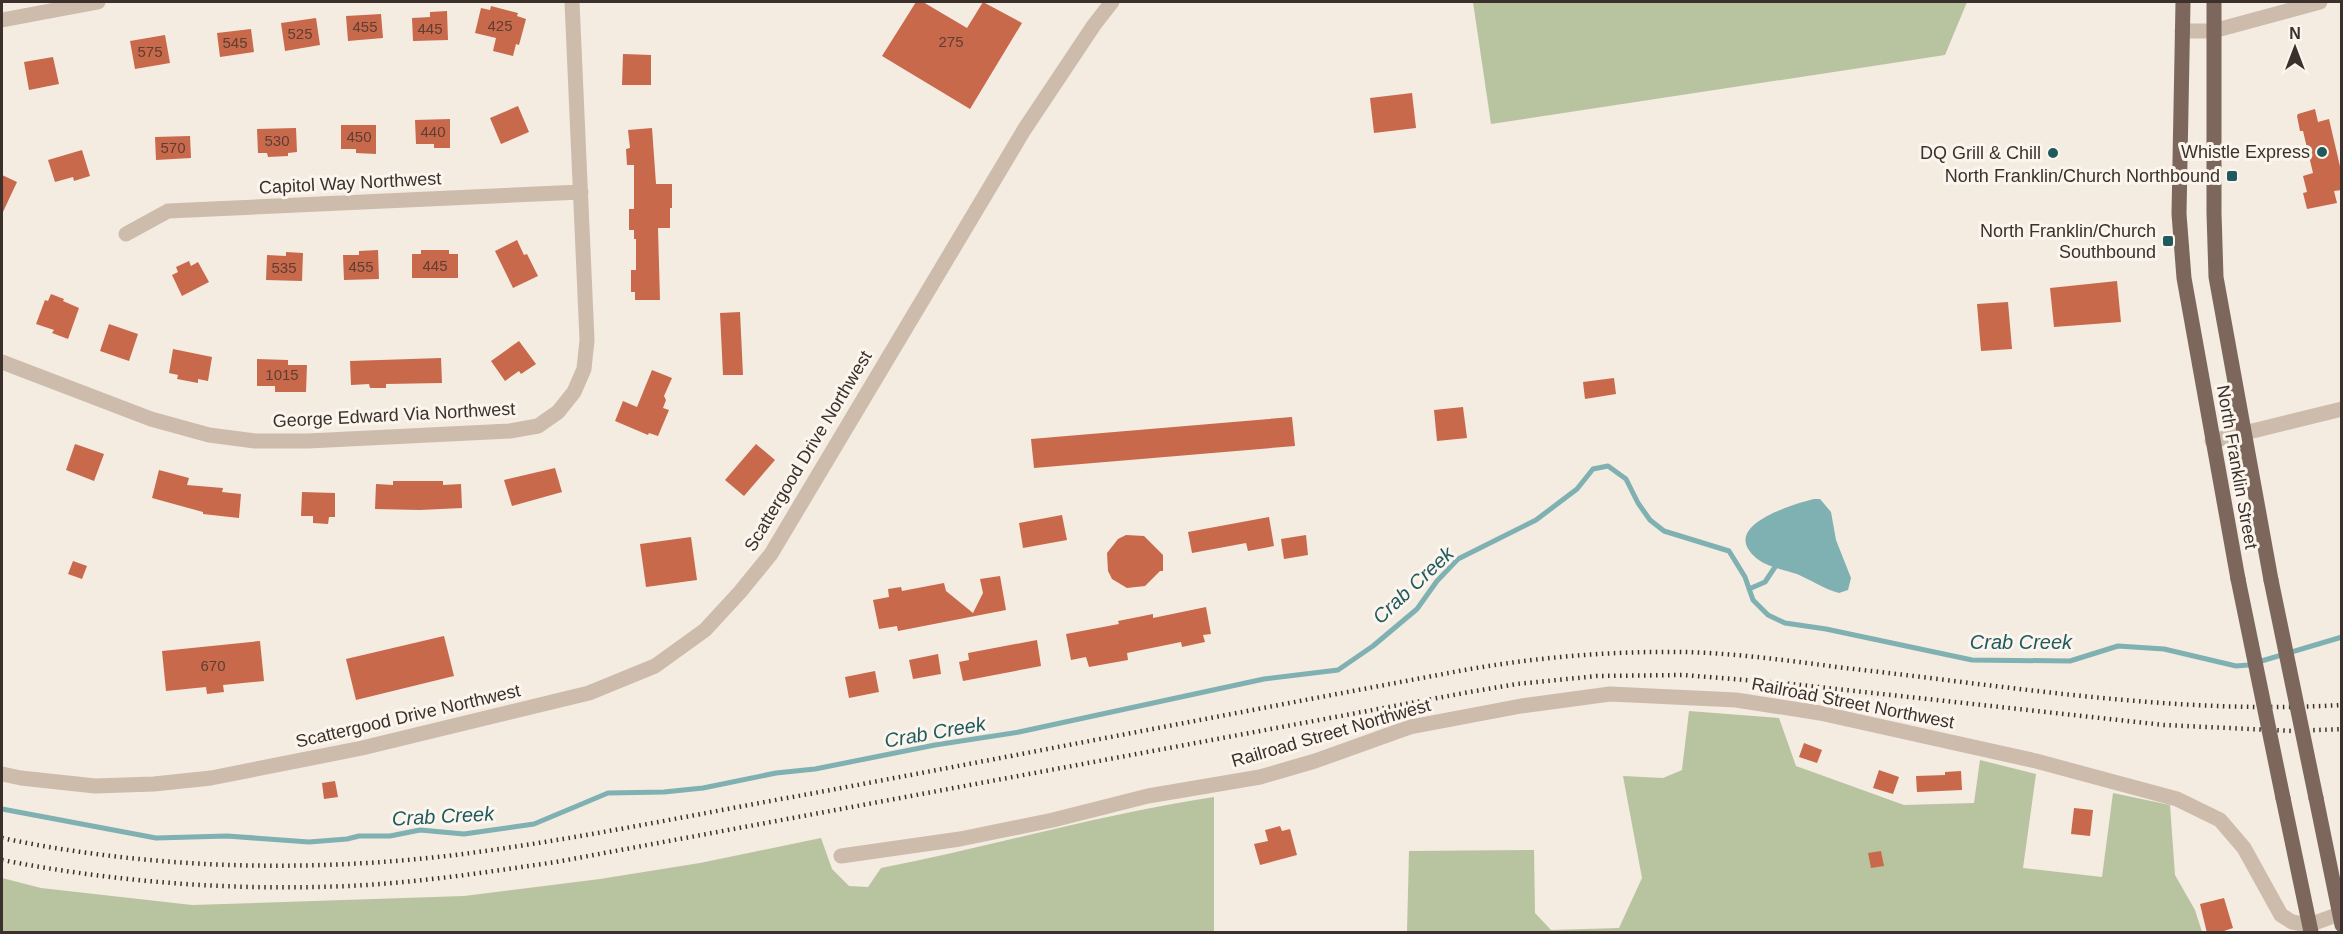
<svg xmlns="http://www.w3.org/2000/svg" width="2343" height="934" font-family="Helvetica,sans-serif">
  <rect width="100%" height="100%" fill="#f4ebe1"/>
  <path fill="#b8c4a0" d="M1473,2H1967L1945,55L1491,124Z
    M1689,711L1779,718L1796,766L1904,805L1974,803L1980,760L2036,774L2023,868L2102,877L2113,793L2170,805L2175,875L2195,910L2202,932H1407L1409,851L1534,850L1535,913L1551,930L1619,928L1642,878L1623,776L1663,778L1682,770Z
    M1214,797V932H2V878L41,888L192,905L464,896L600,879L700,863L821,838L832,869L849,886L868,887L881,868C992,846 1102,814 1214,797Z"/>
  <path fill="#7fb0b2" d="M1814,499H1820L1831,512L1836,540L1851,578L1848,590L1839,593C1824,589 1811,580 1797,574C1783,569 1765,567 1754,556C1721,525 1794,504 1814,499Z"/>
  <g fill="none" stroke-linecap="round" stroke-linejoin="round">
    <path stroke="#7fb0b2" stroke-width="5" d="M1749,589L1765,582L1775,567
      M2,809L156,838L227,836L309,842L347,839L359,836H390L420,830L464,834L534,824L608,793L664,792L703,788L776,773L815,769L935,745L1019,732L1264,679L1338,670L1373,646L1417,609L1437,581L1458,559L1536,520L1577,489L1593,469L1608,466L1626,479L1638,503L1650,520L1664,531L1729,551L1745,577L1753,600L1768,615L1785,623L1826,629L1972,660L2070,661L2118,646L2164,649L2236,666L2248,665L2342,637"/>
  </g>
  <path fill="#c8694b" d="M916,2H923L967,28L983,2L1022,23L970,109L882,56Z
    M491,6L518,13L517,16L526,19L519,45L516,44L513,56L493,51L496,38L475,33L481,8L490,10Z
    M447,11L448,40L413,41L412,18L430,17V12Z
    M381,14L383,38L348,41L346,16Z
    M316,18L320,45L285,51L281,23Z
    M251,29L254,52L220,57L217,33Z
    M165,35L170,63L135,69L130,41Z
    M623,54L651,55V85H622Z
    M53,57L59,84L29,90L24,62Z
    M1412,93L1416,128L1374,133L1370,98Z
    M518,106L529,132L501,144L490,118Z
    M2315,109L2318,122L2329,119L2342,175V190L2334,191L2337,203L2307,209L2303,193L2307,192L2303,176L2313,173L2303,131H2300L2297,116L2298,114Z
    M450,119V148H434V144H416L415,120Z
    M341,125H376V154L356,153V149H341Z
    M296,128L297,152L288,153V156L268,157L267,153H258L257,129Z
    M652,128L656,184H672V208H670V228H658L660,300H635V292H631V270H636V239H634V230H629V209H634V165H627L626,149L630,148L628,130Z
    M190,136L191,158L156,160L155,137Z
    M82,150L90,176L74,181L73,177L55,182L48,160Z
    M2,175L17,182L2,214Z
    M517,240L524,255L527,254L538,276L513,288L495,251Z
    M378,250L379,279L344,280L343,255H359V251Z
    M421,250H449V254H458V278H412V254H421Z
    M286,252L303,253L302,281L266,280L267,255L286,256Z
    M189,261L191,266L198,262L209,282L182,296L172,275L178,272L176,267Z
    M2117,281L2121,322L2054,327L2050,288Z
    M51,294L64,299L63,301L79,308L68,339L52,333L54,330L36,324L45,300L48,301Z
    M2008,302L2012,349L1981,351L1977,304Z
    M740,312L743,375H723L720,313Z
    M109,324L138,334L129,361L100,351Z
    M519,341L536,364L521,374L519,371L505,381L491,361Z
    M173,349L212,357L208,381L198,379V383L177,379L178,375L169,373Z
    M441,358L442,383L386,384V388H370L369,384L351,385L350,361Z
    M257,359L288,360V365H307L306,392H275V386H257Z
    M652,370L672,378L664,396L666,400L663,408L669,410L658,436L649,433L648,435L615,421L623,401L637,407Z
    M1614,378L1616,394L1585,399L1583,382Z
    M1463,407L1467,438L1437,441L1434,410Z
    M1292,417L1295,446L1034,468L1031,439Z
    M75,444L104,454L94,481L66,470Z
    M756,444L775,460L744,496L725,480Z
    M555,468L562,492L512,506L504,480Z
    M159,470L189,478L187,485L223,488L222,492L241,494L239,518L203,514V512L152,498Z
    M393,481H443V485L461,484L462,508L420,510L375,509L376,484L393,485Z
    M302,492L335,493V517H329L328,524L313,523V516H301Z
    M1062,515L1067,540L1023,548L1019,523Z
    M1269,517L1274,546L1248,551L1246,543L1192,553L1188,532Z
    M1126,535L1144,536L1163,555V571H1160L1145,586L1127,588L1112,579L1108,571L1107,553L1118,539Z
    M1306,535L1308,555L1284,559L1281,539Z
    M691,537L697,580L646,587L640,544Z
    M73,561L87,566L82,579L68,574Z
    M1000,576L1006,610L898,631L897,626L879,629L873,600L889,597L888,589L901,587L902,591L944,583L946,591L973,613L983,593L980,579Z
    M1206,607L1211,634L1203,635L1205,642L1182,647L1181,642L1127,653L1128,660L1089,667L1086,657L1071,660L1066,634L1119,624L1118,621L1153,614V618Z
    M444,636L454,676L356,700L346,659Z
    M1037,640L1041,666L963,681L959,662L969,660L968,653Z
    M260,641L264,681L223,685L224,692L207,694L206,687L166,691L162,651Z
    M938,654L941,674L913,679L909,660Z
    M875,671L879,692L849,698L845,677Z
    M1804,743L1822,750L1817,763L1799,757Z
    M1879,770L1899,777L1893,794L1873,788Z
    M1961,771L1962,790L1917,792L1916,776L1945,775V772Z
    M335,781L338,797L324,799L322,783Z
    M2074,808L2093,810L2090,836L2071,834Z
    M1280,826L1282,831L1290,829L1297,855L1260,865L1254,844L1268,841L1265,830Z
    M1881,851L1884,866L1871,868L1868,853Z
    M2224,898L2233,928L2218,933H2207L2200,904Z"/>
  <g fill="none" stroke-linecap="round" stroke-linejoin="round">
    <path stroke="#cdbbac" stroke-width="15" d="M2,20L98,2
      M2182,31H2213L2320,2
      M126,234L168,211L581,192
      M2,362L151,419L209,435L255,441H308L510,431L538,426L558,412L574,392L584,369L587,340L572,2
      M2212,441L2342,409
      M2,774L21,778L95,786L154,784L211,778L362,748L589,693L655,666L705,630L740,592L771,554L1024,130L1094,25L1112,2
      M841,856L960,839L1053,820L1148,796L1260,777L1315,761L1410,727L1521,706L1610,694L1736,700L1820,713L2036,761L2177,799L2220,820L2244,848L2281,915L2292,922L2309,925L2342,913"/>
    <path stroke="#7d675c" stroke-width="15" d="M2183,2L2179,214L2184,278L2238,579
      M2214,2V213L2216,277L2271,580
      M2283,798L2311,932
      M2316,798L2342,925"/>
    <path stroke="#3b302b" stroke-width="4.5" stroke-dasharray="1.5 4.5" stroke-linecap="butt" d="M2,838C149,869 305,873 455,855C574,840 691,815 809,794C1029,753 1250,710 1470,669C1541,657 1611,651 1682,652C1736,653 1791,661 1845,668C2009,686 2175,715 2342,705
      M2,860C115,882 231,891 347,886C417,883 487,872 556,862L1475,691L1517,684L1597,676L1684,675L1782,683L2164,725L2293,731L2342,729"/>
    <path stroke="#7d675c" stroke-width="15" d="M2238,579L2283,798
      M2271,580L2316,798"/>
  </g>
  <g fill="#1f5a5e" stroke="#fbf5ee" stroke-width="2">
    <circle cx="2322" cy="152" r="6"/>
    <circle cx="2053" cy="153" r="6"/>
    <rect x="2226" y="170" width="12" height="12" rx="3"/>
    <rect x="2162" y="235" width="12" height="12" rx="3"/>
  </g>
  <g text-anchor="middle" stroke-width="6" stroke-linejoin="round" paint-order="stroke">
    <g font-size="15" fill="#5e3e33">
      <text x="500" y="31">425</text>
      <text x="365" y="32">455</text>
      <text x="430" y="34">445</text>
      <text x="300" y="39">525</text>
      <text x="951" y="47">275</text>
      <text x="235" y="48">545</text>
      <text x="150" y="57">575</text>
      <text x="433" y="137">440</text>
      <text x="359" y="142">450</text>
      <text x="277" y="146">530</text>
      <text x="173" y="153">570</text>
      <text x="435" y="271">445</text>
      <text x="361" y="272">455</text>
      <text x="284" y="273">535</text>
      <text x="282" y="380">1015</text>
      <text x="213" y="671">670</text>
    </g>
    <g font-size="18" fill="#3b302b" stroke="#fbf5ee" text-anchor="end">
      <text x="2310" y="158">Whistle Express</text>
      <text x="2041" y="159">DQ Grill &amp; Chill</text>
      <text x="2220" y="182">North Franklin/Church Northbound</text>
      <text x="2156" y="237">North Franklin/Church<tspan x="2156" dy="21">Southbound</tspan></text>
    </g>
    <g font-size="18" fill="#3b302b" stroke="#fbf5ee">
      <text transform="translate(350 183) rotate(-3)" y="6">Capitol Way Northwest</text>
      <text transform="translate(394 415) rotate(-3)" y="6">George Edward Via Northwest</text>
      <text transform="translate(808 451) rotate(-59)" y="6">Scattergood Drive Northwest</text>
      <text transform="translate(2237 467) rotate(80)" y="6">North Franklin Street</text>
      <text transform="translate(1853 703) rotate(11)" y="6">Railroad Street Northwest</text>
      <text transform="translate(408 716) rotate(-13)" y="6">Scattergood Drive Northwest</text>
      <text transform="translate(1331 733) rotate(-16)" y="6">Railroad Street Northwest</text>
    </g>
    <g font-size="20" font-style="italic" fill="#1f5a5e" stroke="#fbf5ee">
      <text transform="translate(1413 585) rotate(-43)" y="7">Crab Creek</text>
      <text x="2021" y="649">Crab Creek</text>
      <text transform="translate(935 732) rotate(-10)" y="7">Crab Creek</text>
      <text transform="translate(443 816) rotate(-3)" y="7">Crab Creek</text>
    </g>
  </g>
  <rect width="2343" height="934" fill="none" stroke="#3b302b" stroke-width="6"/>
  <g transform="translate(2295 48)" stroke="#fbf5ee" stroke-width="4.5" paint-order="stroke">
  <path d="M0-4.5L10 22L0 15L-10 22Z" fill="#3b302b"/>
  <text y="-9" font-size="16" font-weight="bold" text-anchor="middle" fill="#3b302b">N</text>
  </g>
</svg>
